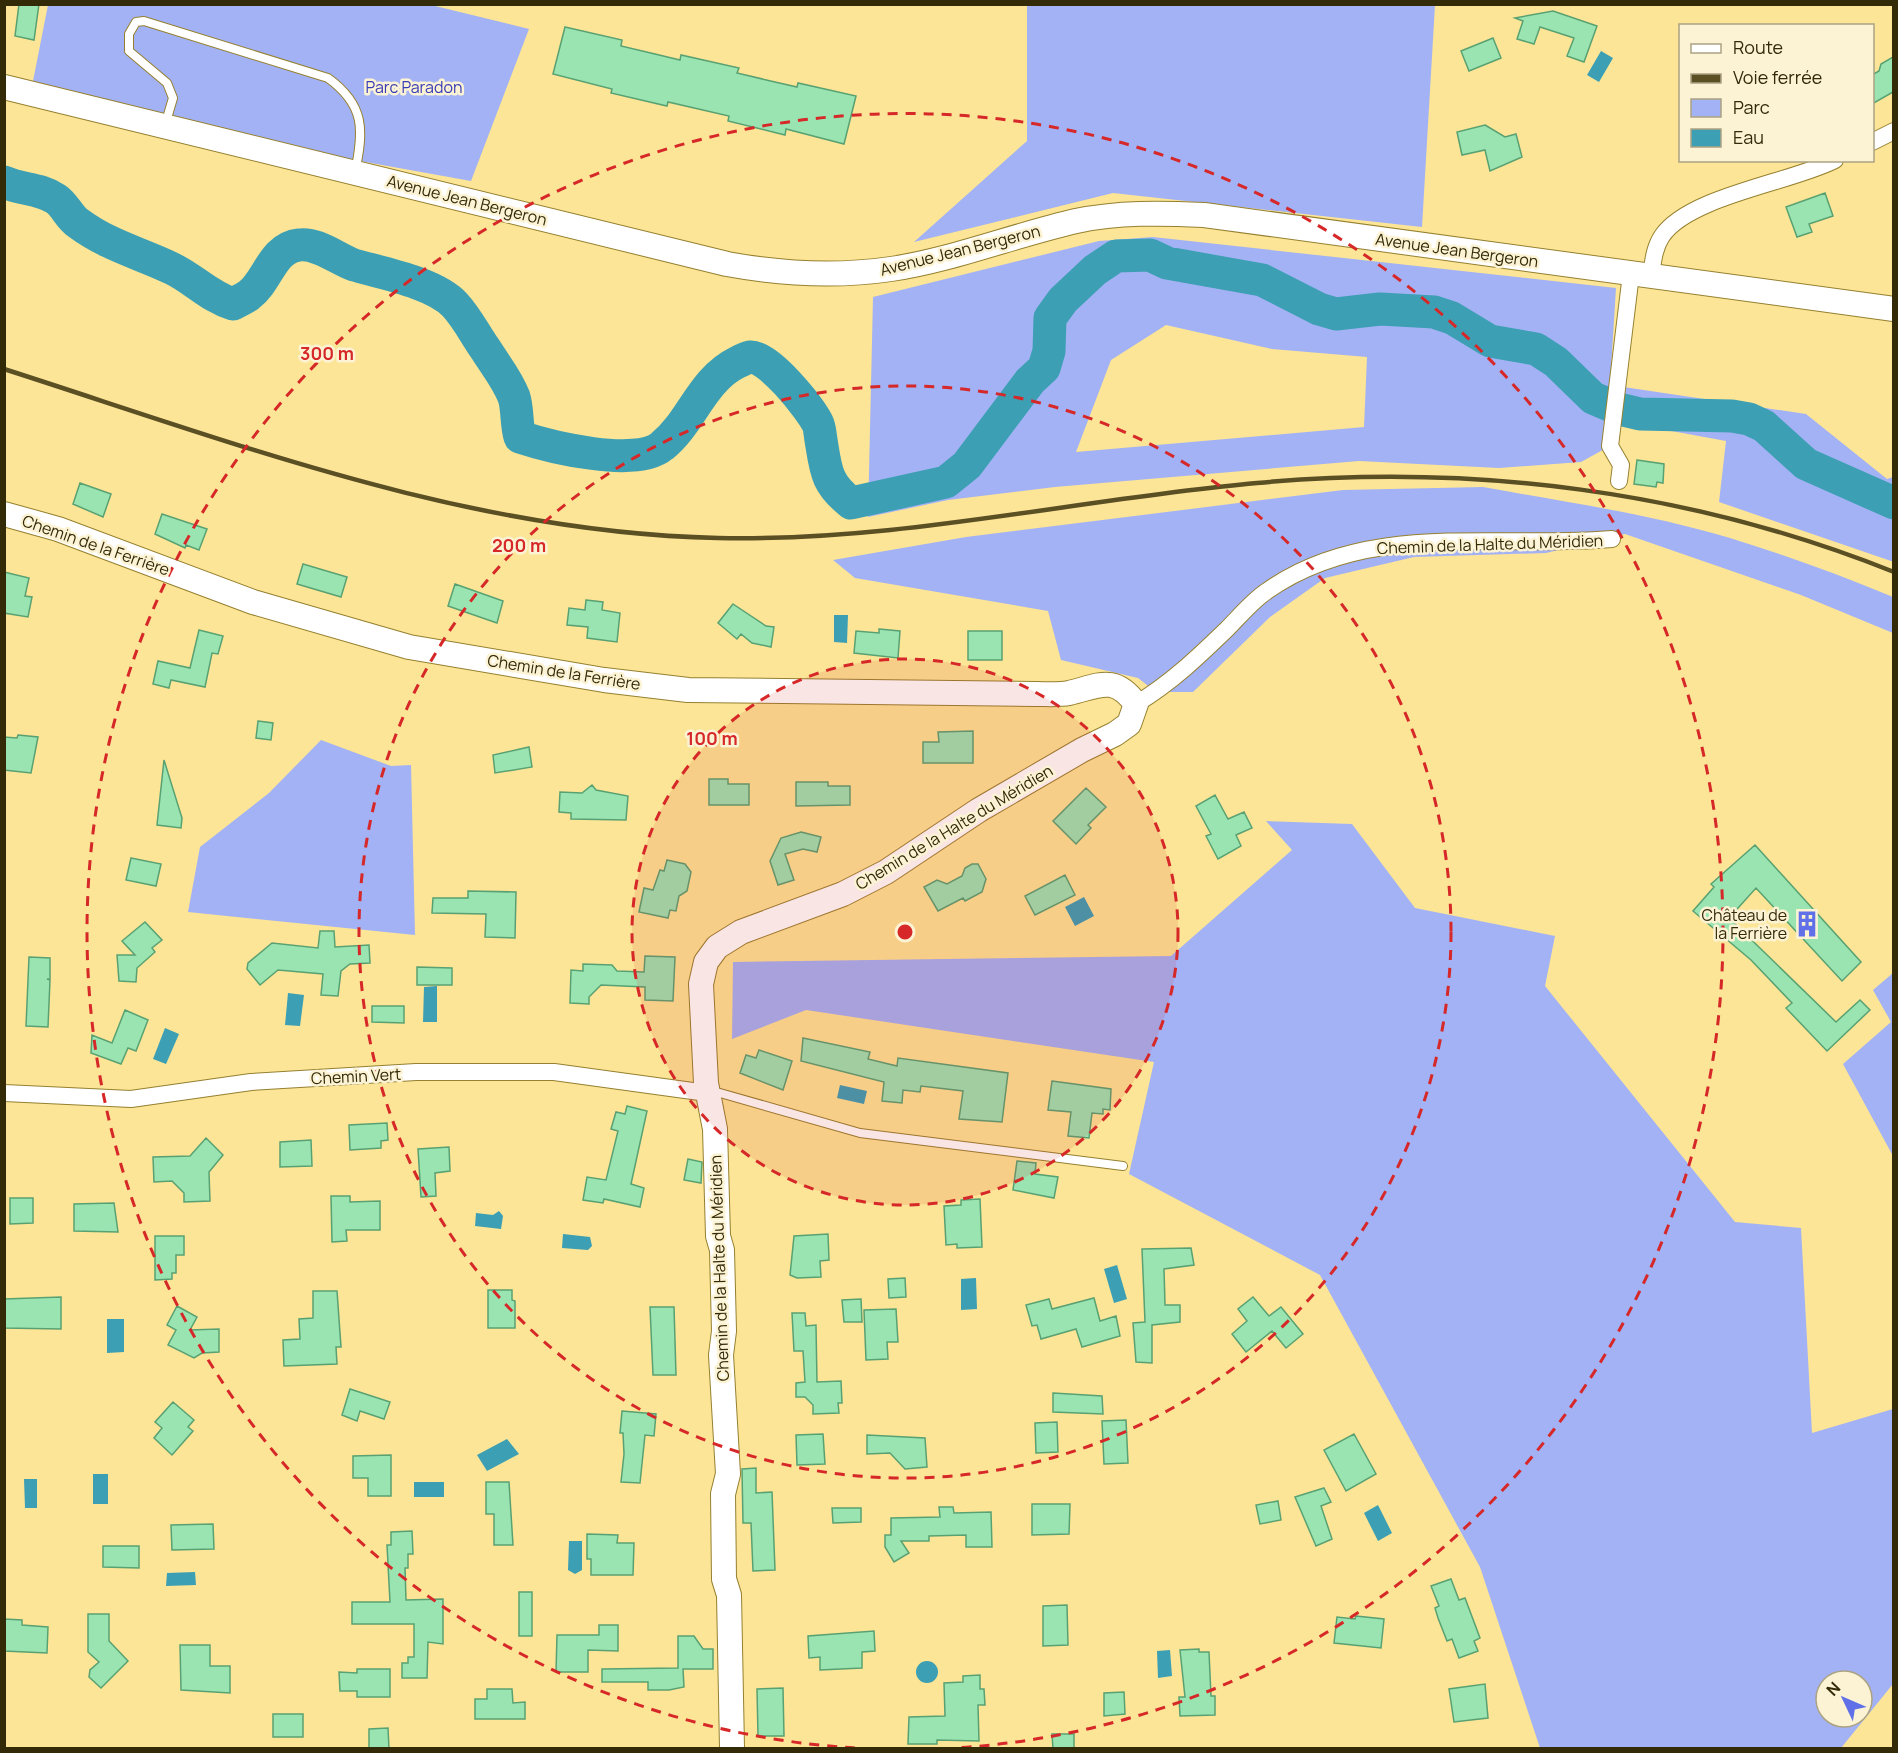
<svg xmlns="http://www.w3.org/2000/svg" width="1898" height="1753" font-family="Manrope,sans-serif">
  <rect width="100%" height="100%" fill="#fce596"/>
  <path fill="#a3b2f4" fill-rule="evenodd" d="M427,4L529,29L471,181L165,126L33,81L48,5Z
    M1027,5H1435L1422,227L1113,193L914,242L1027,141Z
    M1153,237L1616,288L1610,385L1806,414L1887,479L1893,477L1894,562L1719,502L1726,441L1617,421L1610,446L1581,462L1499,468L1359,461L1055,487L948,500L868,517L873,297L1099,241ZM1166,325L1272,349L1367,357L1364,427L1076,452L1111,360Z
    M1483,487C1565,502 1650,514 1730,538C1785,555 1840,575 1893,597V633L1801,595L1625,534L1546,553L1414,557L1325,578L1270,617L1193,692H1156L1138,678L1061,660L1048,611L855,578L833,560L966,537L1343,490Z
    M321,740L391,766L411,765L415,935L188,912L200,847L269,793Z
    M1266,821L1352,824L1415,908L1555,936L1545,986L1735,1222L1801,1228L1812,1433L1893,1409V1684L1841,1748H1540L1480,1567L1320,1275L1129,1174L1154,1062L806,1010L732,1039L733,962L1171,956L1292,850ZM1826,1681H1862V1717H1826Z
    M1893,973V1156L1843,1064L1891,1022L1873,990Z"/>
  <path fill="#3c9fb4" d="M1601,51L1613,58L1599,82L1587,75Z
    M834,615H848L847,643L834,642Z
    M1084,897L1094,916L1075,926L1065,907Z
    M437,986V1022H423L424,987Z
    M288,993L304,995L300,1026L285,1025Z
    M165,1028L179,1034L166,1064L153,1059Z
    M840,1085L867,1091L864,1104L837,1098Z
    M499,1211L503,1216L501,1229L475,1226L476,1213L493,1215Z
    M563,1234L590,1237L592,1246L588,1250L562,1248Z
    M1117,1265L1127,1299L1114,1303L1104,1269Z
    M976,1278L977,1309L961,1310V1279Z
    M107,1319H124V1352L107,1353Z
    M507,1439L519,1454L487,1471L477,1455Z
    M93,1474H108V1504H93Z
    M24,1479H37V1508H25Z
    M414,1482H444V1497H414Z
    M1378,1505L1392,1533L1378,1541L1364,1513Z
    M569,1541H582V1570L575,1574L568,1570Z
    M195,1572L196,1585L166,1586L167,1573Z
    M1170,1650L1172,1676L1158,1678L1157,1651Z
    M916 1672a11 11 0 1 1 22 0a11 11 0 1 1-22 0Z"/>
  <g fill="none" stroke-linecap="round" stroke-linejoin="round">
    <path stroke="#3c9fb4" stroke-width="33" d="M4,182C21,190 40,188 56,199C65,205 69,217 78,223C109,246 140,253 173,269C195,280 210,297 233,304C238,301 244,299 249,295C268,281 272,248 299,245C317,242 337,259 354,265C382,273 435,283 455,305C468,319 475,335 486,350C496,366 507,379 514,397C518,410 516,424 520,437C550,447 636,468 662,446C692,422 701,380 738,362C741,361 747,357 750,357C768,355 809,407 817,422C820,427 820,435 821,440C826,471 826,483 851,503L946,482L967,465L1030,381L1044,368L1049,351L1050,318L1063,300L1095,270L1116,256L1150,255L1167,263L1262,280L1319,309L1336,314L1380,309L1434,312L1452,318L1490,341L1536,349L1556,362L1593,398L1619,409L1640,414L1732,416L1749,419L1764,426L1806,464L1894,503"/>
  </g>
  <path fill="#9ae4b2" stroke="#59a172" stroke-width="1.5" d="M19,4H39L34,40L15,36Z
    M1553,11L1597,26L1584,62L1567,56L1574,38L1540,27L1534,44L1517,39L1523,21L1515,18Z
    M565,27L622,40L621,46L655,54L680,60L681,55L739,68L737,73L775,82L797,87L798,83L856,96L844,144L786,129L785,135L728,121L729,116L668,102L667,106L611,93L612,89L553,74Z
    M1493,38L1501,58L1469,71L1461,51Z
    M1893,57V92L1872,104V75L1879,71L1881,64Z
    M1485,125L1505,137L1516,134L1522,157L1490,171L1485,150L1462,155L1457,132Z
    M1825,193L1833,216L1809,224L1812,232L1797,237L1786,207Z
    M1637,460L1664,464L1663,483L1657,482L1656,487L1634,484Z
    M80,483L111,494L103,517L73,504Z
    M162,514L207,529L199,550L186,545L185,548L155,534Z
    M303,564L347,577L341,597L297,584Z
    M4,572L29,578L25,596L32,597L28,617L4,613Z
    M455,584L503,601L497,623L448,606Z
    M586,600L603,602L602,610L620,613L617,642L587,638L588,627L567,625L569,608L585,610Z
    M733,604L766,626L774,627L771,647L752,643L741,634L737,639L718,623Z
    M879,629L900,631L898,658L854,653L856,631L879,633Z
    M199,630L223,636L218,654L212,653L205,687L171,680L169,688L153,684L158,661L190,668Z
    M968,631H1002V660H968Z
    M258,721L273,723L271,740L256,738Z
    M973,731V763H923V742H939L938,732Z
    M18,735L38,737L31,773L4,770V737L17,738Z
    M529,747L532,767L495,773L493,755Z
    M164,760L182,818L181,828L157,825Z
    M709,779H728V784H749V805H709Z
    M796,782H828V786H850V805L796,806Z
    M592,785L596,790L628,796L626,820L571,819V813L559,812L560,792L582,793Z
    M1086,788L1106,807L1088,825L1091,828L1076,844L1053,821Z
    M1215,795L1228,819L1244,812L1252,828L1236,835L1241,846L1218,859L1206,836L1211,834L1196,806Z
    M801,832L821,837L817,852L803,849L785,854L794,880L778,885L770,861L781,838Z
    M1755,845L1861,962L1842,981L1756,888L1729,918L1836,1022L1860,1000L1870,1010L1827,1051L1786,1008L1792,1003L1751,960L1693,911L1714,887L1711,884Z
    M131,858L161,864L156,886L126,880Z
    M667,860L685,864L691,872L687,891L679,896L676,911L670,910L668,918L639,912L644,888L653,890L660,870L664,871Z
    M972,864H978L986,879L982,892L965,901L963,898L938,911L924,887L937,880L947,884L962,876L965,868Z
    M1065,875L1075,895L1035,915L1025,896Z
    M468,891L516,892L515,938L485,937L486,914L432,913L433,898H468Z
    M145,922L162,940L152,948L155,952L137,968L136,982L119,981L117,955H135L122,941Z
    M320,931H334L335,947L369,945L370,963L350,964L341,971L338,996L321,995L323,974L278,970L260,985L247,969L248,963L272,943L318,948Z
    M645,956L675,957L673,1001L645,1000V987L601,985L589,997V1004L570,1003L571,970L583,971V964L612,965L617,971L644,972Z
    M29,957L50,958V979H47L50,980L48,1027L26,1026Z
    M417,967L452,968V985H417Z
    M372,1006H404V1023L372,1022Z
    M125,1010L148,1020L136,1051L128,1048L121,1064L91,1053L92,1035L112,1043Z
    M803,1038L870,1052L868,1059L897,1066L898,1058L1008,1073L1002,1122L959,1119L963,1091L921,1086L920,1092L903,1090L902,1103L882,1101L884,1082L801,1061Z
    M759,1050L792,1061L783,1090L740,1073L746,1055L756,1058Z
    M1052,1081L1111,1089L1110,1110L1103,1109V1114L1092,1113L1089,1138L1068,1136L1071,1112L1048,1110Z
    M627,1106L647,1111L631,1184L644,1188L640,1207L604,1199L603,1203L583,1200L587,1177L606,1180L618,1131L611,1129L616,1112L625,1114Z
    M387,1123L388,1140L381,1141V1148L350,1150L349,1125Z
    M206,1138L223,1155L209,1172L210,1201L184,1202V1193L172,1181L154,1182L153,1157L190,1156Z
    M311,1140L312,1166L280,1167V1142Z
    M449,1147L450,1171L435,1173L436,1196L421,1197L418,1149Z
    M688,1159L702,1162L701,1183L684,1180Z
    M1017,1161L1036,1163L1035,1174L1058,1177L1054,1198L1013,1190Z
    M331,1196H350V1202L380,1201V1230H346L347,1241L332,1242Z
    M10,1198H33V1223L10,1224Z
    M980,1199L982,1247L957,1248V1244L946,1245L944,1206L961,1205V1200Z
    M114,1203L118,1232L74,1231V1204Z
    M828,1234L829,1260L820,1261L821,1277L797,1278L790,1275L794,1236Z
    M155,1236H184V1255H176V1273H172V1279L155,1280Z
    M1191,1248L1194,1265L1164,1269L1165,1305H1180V1322L1152,1325V1363L1136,1362L1133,1323L1145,1322L1142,1249Z
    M905,1278L906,1297L889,1298L888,1279Z
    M488,1290H512V1300L515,1301V1328H488Z
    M313,1291H337L341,1347H336L337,1364L284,1366L283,1340L300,1339L299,1319L313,1318Z
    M61,1297V1329L4,1328V1299Z
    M1253,1297L1269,1316L1281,1307L1303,1334L1286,1348L1272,1331L1246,1352L1232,1334L1247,1321L1238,1309Z
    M1094,1298L1100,1321L1116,1316L1120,1336L1082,1347L1076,1329L1041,1339L1037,1325L1032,1326L1026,1305L1049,1299L1052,1309Z
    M861,1299L862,1322H844L842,1300Z
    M177,1306L197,1317L190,1330L219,1329V1352L202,1353L194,1358L168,1345L176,1330L167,1325Z
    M650,1307H674L676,1375H653Z
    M896,1309L898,1342H887L888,1359L866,1360L864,1310Z
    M792,1313H805L806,1326L816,1325L817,1382L841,1381L842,1403H838L839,1413L813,1414V1405L805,1397H796V1383L805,1382L803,1351H794Z
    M350,1389L390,1402L384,1419L360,1411L357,1421L342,1415Z
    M1053,1393L1102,1396L1103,1414L1053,1412Z
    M173,1402L194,1420L188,1427L193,1431L172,1455L154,1438L162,1428L155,1422Z
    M622,1411L656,1414L654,1436L645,1435L640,1483L621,1482L624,1454L623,1433H620Z
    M1126,1420L1128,1463L1104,1464L1102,1421Z
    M1057,1422L1058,1452L1036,1453L1035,1423Z
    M823,1434L825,1464L797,1465L796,1435Z
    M1354,1434L1376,1474L1346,1491L1324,1450Z
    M867,1435L925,1438L927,1467L905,1469L890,1453L867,1454Z
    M391,1455V1496H368V1478H353V1456Z
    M756,1468V1493L772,1492L775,1570L753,1571L751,1523H743L742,1469Z
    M486,1482H509L513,1545H494V1514H486Z
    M1324,1488L1331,1502L1321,1506L1332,1539L1316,1546L1295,1497Z
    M1278,1501L1281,1520L1260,1524L1256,1505Z
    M1032,1504H1070L1069,1534L1032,1535Z
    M939,1507H953L954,1513L991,1512L992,1547H966V1535L929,1536V1541H901L909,1553L894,1562L885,1547V1535H891V1518L940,1517Z
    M832,1508H861V1522L833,1523Z
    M213,1524L214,1549L172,1550L171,1525Z
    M412,1531L413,1554H408V1568H405L406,1600L443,1599V1644L428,1642L427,1678H402V1663H408V1657H414V1624H352V1602H390L387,1545H391V1532Z
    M587,1534L618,1535L617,1543H634L633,1575H591V1559H587Z
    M103,1546H139V1568L103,1567Z
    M1451,1579L1459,1600L1465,1598L1480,1638L1474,1641L1478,1651L1459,1658L1452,1639L1447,1641L1438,1618L1435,1608L1439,1606L1431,1586Z
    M519,1592H532V1636H519Z
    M1067,1605L1068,1645L1043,1646V1606Z
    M88,1614H109V1641L128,1661L101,1688L89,1677L90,1670L99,1662L88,1652Z
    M1356,1616L1384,1619L1381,1648L1334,1643L1337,1617L1355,1619Z
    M4,1619L22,1620V1625L48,1627L47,1653L4,1651Z
    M599,1625H618V1651L588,1650V1672H556L557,1635H599Z
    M874,1631L875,1651L862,1652V1668L820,1670V1657L809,1658L808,1636Z
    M678,1636H694L703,1649H713V1669H683L684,1687L669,1690H648V1682H602V1669L678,1668Z
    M180,1645H210V1666H230V1693L181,1690Z
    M1199,1649V1652H1209L1211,1696H1215V1715L1180,1716L1179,1697H1185L1180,1650Z
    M357,1669H390V1697H357V1691H340L339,1672L357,1673Z
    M980,1675V1689H984L985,1705H978L979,1741L937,1740V1744H908L909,1717L945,1716L944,1683L963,1682V1676Z
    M1485,1684L1488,1718L1454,1722L1449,1689Z
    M783,1688L784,1736H758L757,1689Z
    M487,1689H512L513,1703L525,1702V1719H475V1699H487Z
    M1124,1692L1125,1714L1104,1716V1693Z
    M273,1714H303V1737H273Z
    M388,1728L389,1749H369V1729Z
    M1052,1734H1074V1749H1053Z"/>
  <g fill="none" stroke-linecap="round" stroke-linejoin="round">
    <g stroke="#958030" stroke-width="10">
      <path id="lane" d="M165,125L173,98L167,83L129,51V34L136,22L144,21L328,78C365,105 364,130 355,172
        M710,1093H720L860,1133L1123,1166"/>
    </g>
    <g stroke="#958030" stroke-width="18">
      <path id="street" d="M1872,142L1894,131
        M1651,276C1653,262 1654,248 1662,236C1689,196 1793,182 1835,160
        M1619,481L1621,465L1610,446L1631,274
        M1136,704C1171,683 1198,657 1227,629C1240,616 1252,601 1267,591C1367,520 1498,549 1612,539
        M4,1093L131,1099L251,1082L416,1072H554L707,1093"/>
    </g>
    <g stroke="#958030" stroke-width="26">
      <path id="secondary" d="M4,87L727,264C781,274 836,277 891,269C952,260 1015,235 1076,221C1118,212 1162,213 1204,215L1894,309
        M4,514L58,529L253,602L409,647L604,680L688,690L1036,694C1047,694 1059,695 1069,693C1099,686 1114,674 1136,704L1129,724L1115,734L1082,750L979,810L886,872L843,894L741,932L717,947L706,962L701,984L706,1083L715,1129L718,1236L722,1250L724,1331L721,1355L728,1474L723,1494L724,1579L729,1595L732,1748"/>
    </g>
    <use href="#lane" stroke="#fff" stroke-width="8"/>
    <use href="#street" stroke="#fff" stroke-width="16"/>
    <use href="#secondary" stroke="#fff" stroke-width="24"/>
    <path stroke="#5b4f24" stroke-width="4.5" d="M4,369C238,444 470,533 718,538C900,542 1077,499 1257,483C1473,463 1692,491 1894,572"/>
  </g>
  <circle cx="905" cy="932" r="273" fill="#d62828" fill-opacity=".12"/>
  <g fill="none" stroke="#d62828" stroke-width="3" stroke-dasharray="10 8">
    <circle cx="905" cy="932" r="273"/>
    <circle cx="905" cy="932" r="546"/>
    <path d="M855 1748A818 818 0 1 1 955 1748"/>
  </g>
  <defs>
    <g id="building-bare" transform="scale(2.07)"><path d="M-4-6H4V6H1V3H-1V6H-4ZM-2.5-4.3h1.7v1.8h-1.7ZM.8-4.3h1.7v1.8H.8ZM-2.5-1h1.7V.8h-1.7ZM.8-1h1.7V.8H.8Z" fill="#6070e8" stroke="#fcf3d5" stroke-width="2.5" paint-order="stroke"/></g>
  </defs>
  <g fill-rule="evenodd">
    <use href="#building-bare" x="1807" y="924"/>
  </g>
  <g text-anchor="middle" stroke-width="5" stroke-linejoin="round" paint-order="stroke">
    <g font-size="16" fill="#383cb6" stroke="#fcf3d5">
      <text x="414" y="93">Parc Paradon</text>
    </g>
    <g font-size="16" fill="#332a08" stroke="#fcf3d5">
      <text transform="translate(467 200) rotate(14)" y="6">Avenue Jean Bergeron</text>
      <text transform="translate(960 250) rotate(-14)" y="6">Avenue Jean Bergeron</text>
      <text transform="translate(1457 250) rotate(8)" y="6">Avenue Jean Bergeron</text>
      <text transform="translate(1490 544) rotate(-2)" y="6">Chemin de la Halte du Méridien</text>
      <text transform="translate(96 545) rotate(19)" y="6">Chemin de la Ferrière</text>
      <text transform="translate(564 672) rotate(9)" y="6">Chemin de la Ferrière</text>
      <text transform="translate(954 827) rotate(-31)" y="6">Chemin de la Halte du Méridien</text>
      <text transform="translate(356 1076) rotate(-3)" y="6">Chemin Vert</text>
      <text transform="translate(719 1268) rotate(-92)" y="6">Chemin de la Halte du Méridien</text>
    </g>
    <g font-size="16" fill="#332a08" stroke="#fcf3d5" text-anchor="end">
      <text x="1787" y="921">Château de<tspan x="1787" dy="18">la Ferrière</tspan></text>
    </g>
  </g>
  <circle cx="905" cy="932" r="9" fill="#d62828" stroke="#fcf3d5" stroke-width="3"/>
  <g font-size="18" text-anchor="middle" font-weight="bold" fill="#d62828" stroke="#fcf3d5" stroke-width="5" stroke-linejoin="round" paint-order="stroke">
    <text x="327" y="360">300 m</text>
    <text x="519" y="552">200 m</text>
    <text x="712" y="745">100 m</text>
  </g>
  <rect width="1898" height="1753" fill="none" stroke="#332a08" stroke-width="12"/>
  <rect x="1679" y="24" width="195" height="138" fill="#fcf3d5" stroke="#aca383" stroke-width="1.5"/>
  <rect x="1691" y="44" width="30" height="9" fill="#ffffff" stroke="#aca383" stroke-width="1.5"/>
  <text x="1733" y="54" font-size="18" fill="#332a08">Route</text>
  <rect x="1691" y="74" width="30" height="9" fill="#5b4f24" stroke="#aca383" stroke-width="1.5"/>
  <text x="1733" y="84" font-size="18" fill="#332a08">Voie ferrée</text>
  <rect x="1691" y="99" width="30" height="18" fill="#a3b2f4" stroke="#aca383" stroke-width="1.5"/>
  <text x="1733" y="114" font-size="18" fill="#332a08">Parc</text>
  <rect x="1691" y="129" width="30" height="18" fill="#3c9fb4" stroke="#aca383" stroke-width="1.5"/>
  <text x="1733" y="144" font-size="18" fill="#332a08">Eau</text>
  <g transform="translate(1844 1699) rotate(314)"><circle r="28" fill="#fcf3d5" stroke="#aca383" stroke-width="1.5"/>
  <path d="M0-4.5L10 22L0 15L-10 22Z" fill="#6070e8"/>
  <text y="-9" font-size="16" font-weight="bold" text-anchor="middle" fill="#332a08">N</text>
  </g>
</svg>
